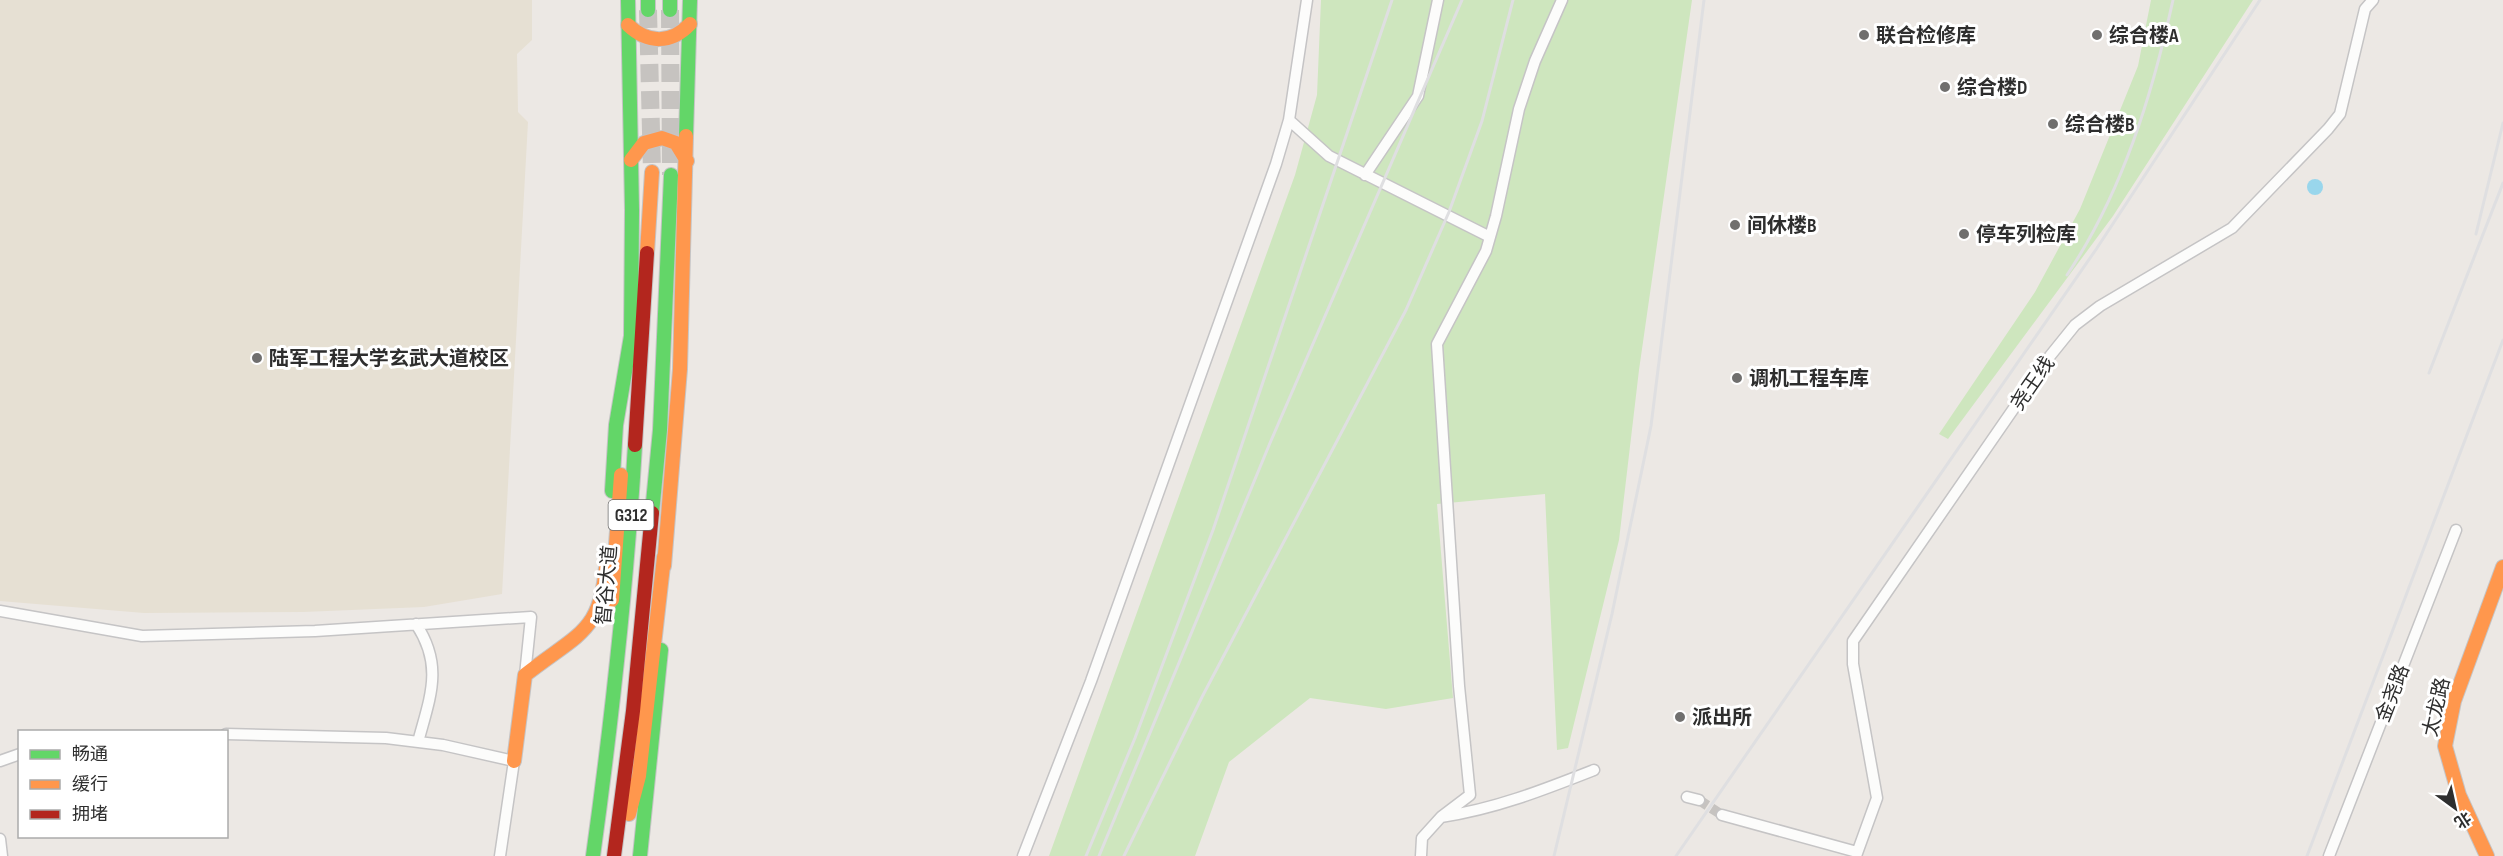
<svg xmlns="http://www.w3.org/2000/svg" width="2503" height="856" font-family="'Sofia Sans Condensed','Noto Sans SC',sans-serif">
  <rect width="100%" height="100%" fill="#ece8e4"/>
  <path fill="#e6e0d3" d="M0,0H532V40L517,54L518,112L528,122L502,594L424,607L303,612L144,613L0,601Z"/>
  <path fill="#cee6be" d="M1321,0H1692L1639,370L1619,540L1568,748L1557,750L1545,494L1437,504L1453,698L1386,709L1310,698L1229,762L1195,856H1049L1295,175L1317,95Z
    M2151,0H2253L2113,216L1948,439L1939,434L2035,292L2080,209L2138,66Z"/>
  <path fill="#99d6ec" d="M2307 187a8 8 0 1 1 16 0a8 8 0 1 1-16 0Z"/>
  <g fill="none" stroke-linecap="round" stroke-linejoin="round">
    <path stroke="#c6c3c0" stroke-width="10" stroke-dasharray="10 5" stroke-linecap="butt" d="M1699,800L1722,815"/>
    <path stroke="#c6c3c0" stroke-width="18" stroke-dasharray="18 9" stroke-linecap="butt" d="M648,10L652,172
      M670,10L671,175"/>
    <g stroke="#c5c4c5" stroke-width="13">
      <path id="street" d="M1289,120L1329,156L1490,237
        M1365,175L1418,96L1438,0
        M0,611L142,636L315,631L531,617L525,675
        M416,624C444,666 430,697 418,742
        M226,734L386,738L443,745L514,761L500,856
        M0,761L20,754
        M1687,797L1699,800
        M1722,815L1857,852
        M1441,817L1470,795L1459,686L1437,344L1486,251L1496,216L1519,109L1535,61L1562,0
        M0,839L2,856
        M1023,856L1091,681L1276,164L1289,120L1307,0
        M1421,856L1422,838L1441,817C1495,809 1543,790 1594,770
        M1856,856L1877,798L1853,664V641L2050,356L2075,325L2100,306L2232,228L2328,129L2340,114L2365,9L2373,0
        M2329,856L2456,530"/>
    </g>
    <g stroke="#c5c4c5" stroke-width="16">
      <path id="fast" d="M648,0V10
        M670,0V10
        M686,136L690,0
        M612,491L616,425L631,336L632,210L628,0
        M652,513L660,430L671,175
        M593,856C612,719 627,583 635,445
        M640,856L661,650"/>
    </g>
    <g stroke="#c5c4c5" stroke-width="16">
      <path id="slow" d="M628,25C648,44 671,44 690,24
        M631,160L644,143L662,138L676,143L687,161
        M647,253L652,172
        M664,566L680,369L686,136
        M612,600L621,475
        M514,761L525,675C581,631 603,633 607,554
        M629,814L639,776L664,557
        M2487,856L2459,795L2445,746L2454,701L2503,567"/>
    </g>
    <g stroke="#c5c4c5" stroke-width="16">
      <path id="jam" d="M635,445L647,253
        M614,856L633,711L652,513"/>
    </g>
    <use href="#street" stroke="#fcfcfb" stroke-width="10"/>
    <use href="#fast" stroke="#63d668" stroke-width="14"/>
    <use href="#slow" stroke="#ff974d" stroke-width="14"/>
    <use href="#jam" stroke="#b3261e" stroke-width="14"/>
    <path stroke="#dfdfe1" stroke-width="3" d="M2476,234L2503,123
      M2067,275C2122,193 2152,96 2173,0
      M2429,373L2503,183
      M1086,856L1135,738L1213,530L1392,0
      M1099,856L1270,443L1462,0
      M1124,856L1202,697L1406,310L1449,212L1482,121L1513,0
      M1554,856L1612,614L1651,426L1704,0
      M1676,856L2097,248L2260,0
      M2307,856L2503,340"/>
  </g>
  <g fill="#706f6e" stroke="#fff" stroke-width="2">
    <circle cx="1864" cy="35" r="6"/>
    <circle cx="2097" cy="35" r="6"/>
    <circle cx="1945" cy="87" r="6"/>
    <circle cx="2053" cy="124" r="6"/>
    <circle cx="1735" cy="225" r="6"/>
    <circle cx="1964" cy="234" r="6"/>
    <circle cx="257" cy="358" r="6"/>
    <circle cx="1737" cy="378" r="6"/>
    <circle cx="1680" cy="717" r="6"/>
  </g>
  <g text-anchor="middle" stroke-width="6" stroke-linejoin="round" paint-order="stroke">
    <rect fill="#fff" stroke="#6d6d6d" stroke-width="1.5" x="608.5" y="500" width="45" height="30" rx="4.5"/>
    <g font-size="18" font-weight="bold" fill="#2e2e2e">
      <text x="631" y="521">G312</text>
    </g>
    <g font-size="20" font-weight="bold" fill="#2e2e2e" stroke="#fff" text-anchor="start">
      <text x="1876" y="42">联合检修库</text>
      <text x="2109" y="42">综合楼A</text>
      <text x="1957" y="94">综合楼D</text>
      <text x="2065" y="131">综合楼B</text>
      <text x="1747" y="232">间休楼B</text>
      <text x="1976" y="241">停车列检库</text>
      <text x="269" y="365">陆军工程大学玄武大道校区</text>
      <text x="1749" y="385">调机工程车库</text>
      <text x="1692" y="724">派出所</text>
    </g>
    <g font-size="20" fill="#2e2e2e" stroke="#fff">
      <text transform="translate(2032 383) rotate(-55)" y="7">尧王线</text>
      <text transform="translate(606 585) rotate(-85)" y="7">智谷大道</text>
      <text transform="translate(2392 693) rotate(-69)" y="7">金尧路</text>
      <text transform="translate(2436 707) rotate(-77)" y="7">太龙路</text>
    </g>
  </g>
  <rect x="18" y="730" width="210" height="108" fill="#ffffff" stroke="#ababab" stroke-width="1.5"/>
  <rect x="30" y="750" width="30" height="9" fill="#63d668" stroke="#ababab" stroke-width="1.5"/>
  <text x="72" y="760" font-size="18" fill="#2e2e2e">畅通</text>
  <rect x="30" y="780" width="30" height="9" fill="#ff974d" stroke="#ababab" stroke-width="1.5"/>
  <text x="72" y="790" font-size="18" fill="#2e2e2e">缓行</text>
  <rect x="30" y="810" width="30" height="9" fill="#b3261e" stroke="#ababab" stroke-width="1.5"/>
  <text x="72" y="820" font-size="18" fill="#2e2e2e">拥堵</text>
  <g transform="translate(2455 808) rotate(147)" stroke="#ffffff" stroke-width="4.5" paint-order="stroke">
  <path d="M0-4.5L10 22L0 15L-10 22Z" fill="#2e2e2e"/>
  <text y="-9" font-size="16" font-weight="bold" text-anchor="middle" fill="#2e2e2e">北</text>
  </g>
</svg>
